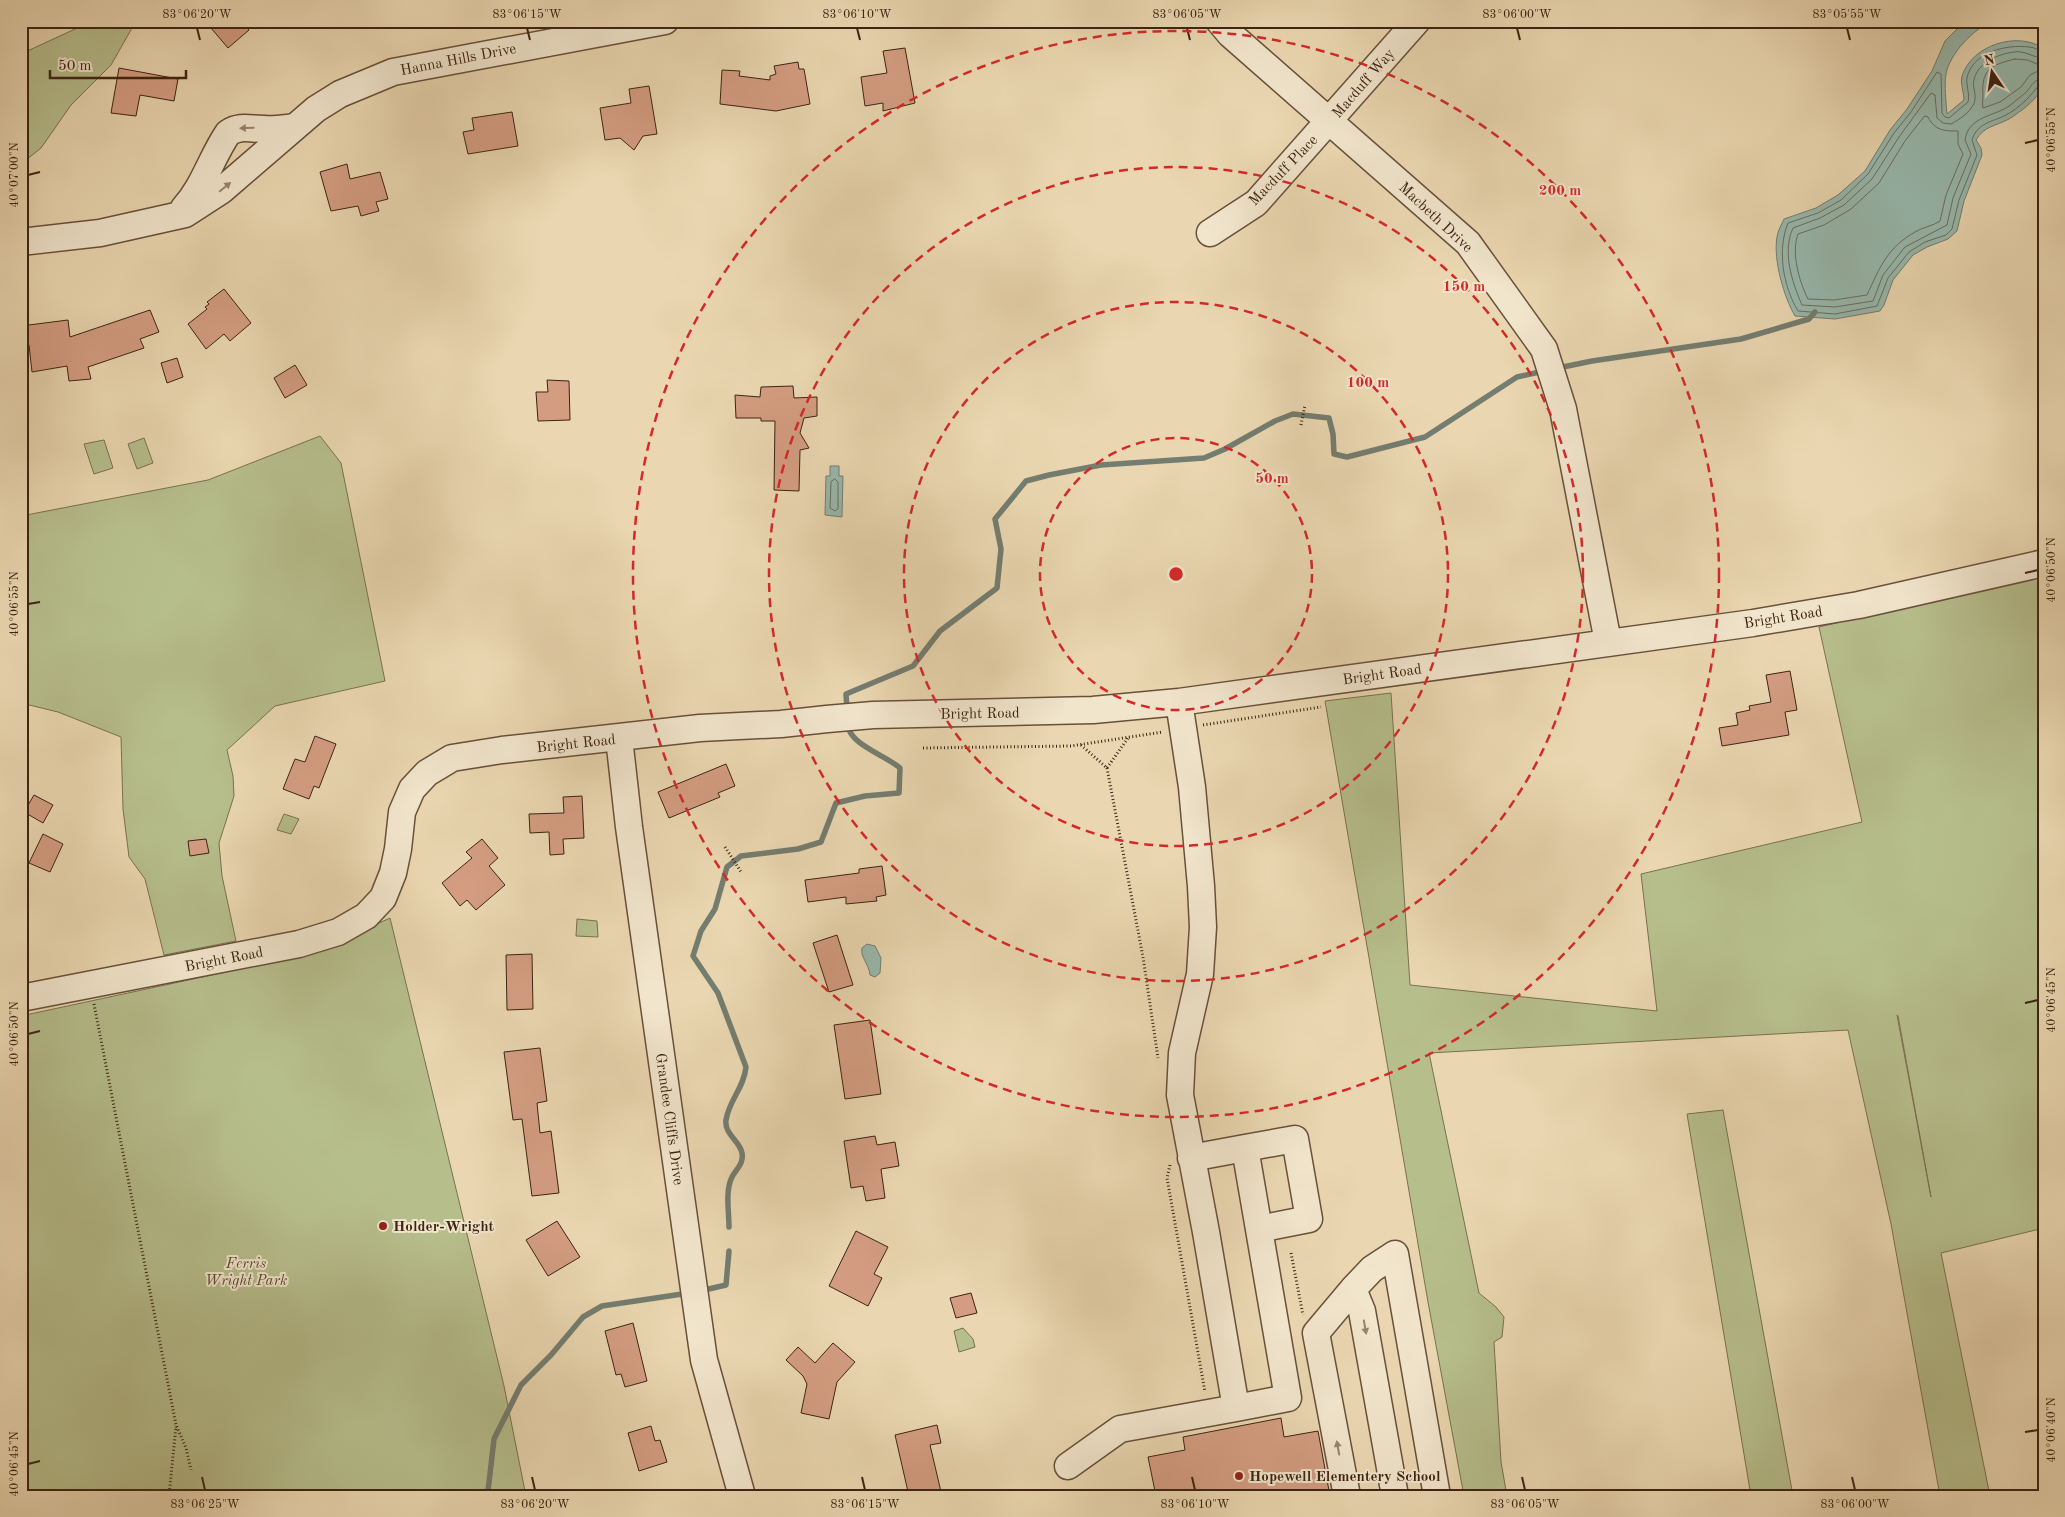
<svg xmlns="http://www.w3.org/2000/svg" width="2065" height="1517" font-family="'Old Standard TT',serif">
  <rect width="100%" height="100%" fill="#ead7b1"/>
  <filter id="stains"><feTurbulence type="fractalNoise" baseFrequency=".004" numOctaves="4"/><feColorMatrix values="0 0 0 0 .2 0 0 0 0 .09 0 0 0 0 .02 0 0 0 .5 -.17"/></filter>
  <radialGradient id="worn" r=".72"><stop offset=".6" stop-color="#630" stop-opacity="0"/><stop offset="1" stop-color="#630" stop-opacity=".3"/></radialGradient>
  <path fill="#b6be8c" stroke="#7a7050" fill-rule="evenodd" d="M88,21H136L111,65L71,105L41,148L21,164V54L88,23Z
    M320,436L341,463L385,681L275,706L227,750L233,776L234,796L219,843L222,876L236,941L164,955L145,879L129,857L123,809L121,737L58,712L21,703V516L208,480Z
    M144,438L153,463L137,469L128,444Z
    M104,440L113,468L94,474L84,444Z
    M2044,574V1228L1941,1253L1990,1496H1940L1891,1224L1848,1030L1429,1053L1479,1293L1496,1307L1504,1317L1502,1337L1494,1342L1501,1462L1507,1496H1464L1428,1302L1325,701L1391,693L1410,985L1657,1011L1641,874L1862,822L1819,627ZM1897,1015L1898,1016L1931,1197Z
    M284,814L299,819L291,834L277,830Z
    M390,918L504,1386L526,1496H21V1016L314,953Z
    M577,919L597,921L598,937L576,936Z
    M1723,1110L1793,1496H1751L1687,1114Z
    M963,1328L973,1339L975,1347L959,1352L954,1331Z"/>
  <path fill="#98b9ae" stroke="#747d70" d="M1965,21H1992C1973,30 1950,53 1946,74C1944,86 1946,101 1947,114L1964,100C1964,93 1960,83 1962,76C1972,45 2017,31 2043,48C2046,78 2047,91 2022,110C2017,113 2013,117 2009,119C1996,126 1984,126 1976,140L1981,148L1982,155L1964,201L1957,231L1948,239L1927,247L1913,255L1893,280L1884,305L1880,311L1835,319L1795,316C1784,297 1773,260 1777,237C1778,231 1781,225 1784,219L1816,208L1838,195L1865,171L1890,130L1907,109L1932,71L1945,41Z
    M830,466H839V476H843L842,517L825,515L826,476H830Z
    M867,944L875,946L881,958L880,973L875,977L870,975C869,964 860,957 862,948Z"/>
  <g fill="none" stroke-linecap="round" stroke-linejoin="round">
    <path stroke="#6a6e60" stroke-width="1" d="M2044,52C2038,51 2035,47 2029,47C2007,44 1972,52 1967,78C1966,86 1970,94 1968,102L1949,118L1945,117L1942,113L1941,74L1937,72L1911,112L1894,133L1868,174L1841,200L1818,213L1788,223C1777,250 1783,286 1798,311L1835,314L1877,306L1888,278L1909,252L1925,242L1946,235L1952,229L1959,200L1977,155L1972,140C1977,123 1992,122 2006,115C2019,108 2030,97 2039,85L2044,84
      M2044,58C2033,58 2025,50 2014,52C1998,54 1977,63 1974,80C1972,86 1976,93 1975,99C1975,109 1959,120 1951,124L1943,123L1937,118L1935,95L1931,93L1899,137L1872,179L1844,205L1820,218L1793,228C1782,252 1792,282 1802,305L1835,307L1873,301L1883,275L1905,247L1947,225L1953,198L1971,154L1965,140C1968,119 1988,117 2004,109C2011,106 2017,99 2023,95C2031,89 2032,79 2044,78
      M2015,59L2028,60L2041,66L2042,69L2030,75L2021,87L2000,102L1983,108C1982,104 1983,100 1983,96C1981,69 1991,65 2015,59Z
      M1925,116L1928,117C1935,131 1945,131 1958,131V144L1963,154L1946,195L1940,221C1933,226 1923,227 1915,232C1887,248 1880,267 1867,295L1834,300L1808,299C1799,281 1791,253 1798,234L1824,225L1851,209L1879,183L1905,141Z
      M835,479L838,482V509L835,511L830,508L831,482Z"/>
    <path stroke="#747d70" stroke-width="5.5" d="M1558,368L1592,361L1741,339L1809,319L1815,312
      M847,710L846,694L913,666L940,631L997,588L1001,549L995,519L1026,481L1049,475L1101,465L1204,458L1225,449L1275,421L1293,414L1329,418L1333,434L1334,454L1347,457L1425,437L1517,377L1544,371
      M729,1227C729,1212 725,1191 732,1177C736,1169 744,1164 742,1153C740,1141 724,1134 726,1120C729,1100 744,1088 746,1067L718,993L693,956L701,931L715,909L727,867L741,856L798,849L821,842L836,803L865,796L899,793L900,768C884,754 851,746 847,724
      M700,1291L726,1285L729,1251
      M492,1496L488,1491L494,1439L521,1385L551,1355L583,1317L602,1306L689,1293"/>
  </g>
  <path fill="#d49d82" stroke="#3d2313" d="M205,21H241L249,30L228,48Z
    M905,48L915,103L883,111V103L865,106L861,77L887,73L883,51Z
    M798,62L799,69H804L810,104L776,111L720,104L722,70L740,71L739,76L770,80V76L776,74L774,66Z
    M119,68L178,79L174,101L140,95L136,116L111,113Z
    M649,86L657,134L643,136L634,150L620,138L605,140L600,108L631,103L629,89Z
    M512,112L518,146L468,154L463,132L474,130L472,118Z
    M347,164L350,179L380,172L388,199L376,202L379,211L361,216L358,206L331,211L320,172Z
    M224,289L251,323L230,341L224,334L206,349L188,324L207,309L205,307L209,304L207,302Z
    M150,310L159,332L140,339L144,348L88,367L91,379L69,381L67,366L32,372L29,345H24L21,326L68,320L70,337Z
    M177,358L183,377L167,383L161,363Z
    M295,365L307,385L285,398L274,378Z
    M547,380L569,381L570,420L538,421L536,392H548Z
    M793,386L794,398L817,397V416L804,418L800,433L809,448L800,450L799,491L774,490L775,421H761V418H736L735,395L760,397L761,387Z
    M1790,671L1797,710L1785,712L1789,735L1722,746L1719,728L1738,725L1736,713L1750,710L1749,706L1771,702L1766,675Z
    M315,736L336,744L319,788L314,786L309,799L283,789L295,759L305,762Z
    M726,764L735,786L718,793L720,797L669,818L658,792Z
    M34,795L53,805L43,823L24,812Z
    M582,796L584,838L563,839L564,854L550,855L549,832L530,833L529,814L564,813L563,797Z
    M43,834L63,844L50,872L29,863Z
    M206,839L209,853L190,856L188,841Z
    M482,839L498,858L489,866L505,885L476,910L467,900L460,906L442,883L472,858L466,852Z
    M882,866L886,895L876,897L877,901L846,904V897L808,902L805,880L859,873V869Z
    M837,935L853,985L829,992L813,943Z
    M532,954L533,1009L507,1010L506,955Z
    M870,1020L881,1094L845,1099L834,1025Z
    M540,1048L547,1101L537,1103L540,1133L551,1131L559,1193L532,1196L522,1119L513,1120L504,1052Z
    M875,1136L877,1145L895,1142L899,1166L881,1169L885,1198L866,1201L863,1186L851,1188L844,1141Z
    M557,1221L580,1257L548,1276L526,1240Z
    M856,1231L888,1247L874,1274L882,1278L868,1306L829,1286Z
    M971,1293L977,1313L956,1318L950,1298Z
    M633,1323L647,1381L625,1387L621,1374L616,1375L605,1331Z
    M833,1343L855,1362L837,1382L829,1419L801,1413L807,1384L803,1376L786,1360L798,1347L815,1363Z
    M1281,1418L1284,1437L1318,1431L1330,1496H1156L1148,1457L1185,1450L1183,1437Z
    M937,1425L941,1443L930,1445L942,1496H909L895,1435Z
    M651,1426L655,1441L660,1440L667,1462L639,1471L628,1433Z"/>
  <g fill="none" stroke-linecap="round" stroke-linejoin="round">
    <g stroke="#68503a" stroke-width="29">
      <path id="minor" d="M1219,21L1230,34L1468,243L1544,349L1563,409L1608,642
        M184,208C204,186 211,158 228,133C240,125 250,129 263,129C274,130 285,128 295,127
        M1210,233L1256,203L1417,21
        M21,242L100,233L185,214L222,190L316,109L340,94L393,72L665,21
        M1179,702L1192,787L1201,886L1203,927L1200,974L1182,1053L1180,1095L1206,1232L1236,1408L1288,1398L1245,1148L1191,1158
        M619,738L629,827L704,1360L742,1496
        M21,998L299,944L338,932L366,916L383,898L393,873L398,849L402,812L412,789L427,773L452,758L502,750L700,728L781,724L827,719L873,715L1093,710L1179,702L1753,623L1859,605L2044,563
        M1245,1148L1295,1139L1309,1219L1259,1229
        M1353,1289L1372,1269L1395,1254L1437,1496
        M1068,1466L1120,1429L1236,1408
        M1347,1496L1316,1333L1353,1289L1362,1311L1395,1496"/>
    </g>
    <path stroke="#3d2313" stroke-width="3" stroke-dasharray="1 2.5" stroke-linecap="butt" d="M1301,425L1305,405
      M1203,725L1321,707
      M1081,745L1107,768L1128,738
      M923,748L1071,746L1163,732
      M1107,768L1143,957L1158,1058
      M725,847L741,872
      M94,1004L176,1425L186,1448L191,1470
      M1170,1165L1167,1178L1205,1392
      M1291,1253L1303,1315
      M169,1496L176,1426"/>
    <use href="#minor" stroke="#f1e5cc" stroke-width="26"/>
  </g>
  <defs><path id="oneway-solid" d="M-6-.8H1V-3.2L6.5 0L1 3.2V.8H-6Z" transform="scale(1.25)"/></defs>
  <g fill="#978470">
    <use href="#oneway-solid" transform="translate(247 128) rotate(179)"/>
    <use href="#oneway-solid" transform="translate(225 187) rotate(-39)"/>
    <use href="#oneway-solid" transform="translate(1365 1327) rotate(80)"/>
    <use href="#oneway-solid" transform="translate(1338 1448) rotate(-100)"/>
  </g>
  <path fill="none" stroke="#3d2313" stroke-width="2" d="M197,28L200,40M527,28L530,40M857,28L860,40M1187,28L1190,40M1517,28L1520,40M1847,28L1850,40M2025,143L2038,140M28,175L40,172M2025,573L2038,570M28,604L40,602M2025,1003L2038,1000M28,1034L40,1031M2025,1432L2038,1430M28,1464L40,1461M202,1477L205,1490M532,1477L535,1490M862,1477L865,1490M1192,1477L1195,1490M1522,1477L1525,1490M1852,1477L1855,1490"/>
  <g fill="none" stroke="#d62828" stroke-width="2.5" stroke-dasharray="9 6">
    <circle cx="1176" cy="574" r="136"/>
    <circle cx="1176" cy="574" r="272"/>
    <circle cx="1176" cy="574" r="407"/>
    <circle cx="1176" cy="574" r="543"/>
  </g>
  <g fill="#8f2418" stroke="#f1e5cc" stroke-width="2">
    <circle cx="383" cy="1226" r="5"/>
    <circle cx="1239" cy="1476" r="5"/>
  </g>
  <g text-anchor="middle" stroke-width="4" stroke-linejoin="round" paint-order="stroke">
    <g font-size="15" fill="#3d2313" stroke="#f1e5cc">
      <text transform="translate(458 59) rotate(-11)" y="5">Hanna Hills Drive</text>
      <text transform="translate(1363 83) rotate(-49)" y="5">Macduff Way</text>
      <text transform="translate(1283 170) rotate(-46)" y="5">Macduff Place</text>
      <text transform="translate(1436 217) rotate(43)" y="5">Macbeth Drive</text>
      <text transform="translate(1783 617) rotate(-9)" y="5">Bright Road</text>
      <text transform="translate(1382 674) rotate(-8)" y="5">Bright Road</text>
      <text transform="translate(980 713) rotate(-1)" y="5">Bright Road</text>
      <text transform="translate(576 743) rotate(-6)" y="5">Bright Road</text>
      <text transform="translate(224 959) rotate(-11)" y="5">Bright Road</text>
      <text transform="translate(670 1119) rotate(82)" y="5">Grandee Cliffs Drive</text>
    </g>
    <g font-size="15" font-weight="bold" fill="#3d2313" stroke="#f1e5cc" text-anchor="start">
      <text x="393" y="1231">Holder-Wright</text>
      <text x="1249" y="1481">Hopewell Elementery School</text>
    </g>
    <g font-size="15" font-style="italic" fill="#5b4a31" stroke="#f1e5cc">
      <text x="246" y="1268">Ferris<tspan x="246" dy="17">Wright Park</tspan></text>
    </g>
  </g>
  <circle cx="1176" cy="574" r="8" fill="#d62828" stroke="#f1e5cc" stroke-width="2.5"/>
  <g font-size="15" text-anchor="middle" font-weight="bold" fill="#d62828" stroke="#f1e5cc" stroke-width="4" stroke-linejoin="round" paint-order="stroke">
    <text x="1560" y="195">200 m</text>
    <text x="1464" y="291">150 m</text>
    <text x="1368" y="387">100 m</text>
    <text x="1272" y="483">50 m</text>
  </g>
  <rect width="2065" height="1517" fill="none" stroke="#ead7b1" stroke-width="55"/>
  <g transform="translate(1992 72) rotate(347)" stroke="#f1e5cc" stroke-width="4" paint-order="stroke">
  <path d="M0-4L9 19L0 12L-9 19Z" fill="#3d2313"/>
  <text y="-8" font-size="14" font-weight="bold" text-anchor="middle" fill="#3d2313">N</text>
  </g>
  <path d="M50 70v8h136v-8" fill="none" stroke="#3d2313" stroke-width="2.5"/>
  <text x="58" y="70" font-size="15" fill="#3d2313" stroke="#f1e5cc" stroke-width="4" paint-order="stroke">50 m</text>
  <rect x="28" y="28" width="2010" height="1462" fill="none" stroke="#3d2313" stroke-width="2"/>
  <g font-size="12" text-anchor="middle" fill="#3d2313">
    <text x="197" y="18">83°06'20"W</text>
    <text x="527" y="18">83°06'15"W</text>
    <text x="857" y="18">83°06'10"W</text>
    <text x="1187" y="18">83°06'05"W</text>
    <text x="1517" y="18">83°06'00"W</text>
    <text x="1847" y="18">83°05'55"W</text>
    <text transform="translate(2051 140) rotate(-90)" y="4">40°06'55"N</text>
    <text transform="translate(14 175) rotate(-90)" y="4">40°07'00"N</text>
    <text transform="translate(2051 570) rotate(-90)" y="4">40°06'50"N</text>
    <text transform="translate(14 604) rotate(-90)" y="4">40°06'55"N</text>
    <text transform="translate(2051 1000) rotate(-90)" y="4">40°06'45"N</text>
    <text transform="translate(14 1034) rotate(-90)" y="4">40°06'50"N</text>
    <text transform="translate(2051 1430) rotate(-90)" y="4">40°06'40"N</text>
    <text transform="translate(14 1464) rotate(-90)" y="4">40°06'45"N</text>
    <text x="205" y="1508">83°06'25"W</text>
    <text x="535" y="1508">83°06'20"W</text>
    <text x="865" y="1508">83°06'15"W</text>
    <text x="1195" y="1508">83°06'10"W</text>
    <text x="1525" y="1508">83°06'05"W</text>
    <text x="1855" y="1508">83°06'00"W</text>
  </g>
  <rect width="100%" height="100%" filter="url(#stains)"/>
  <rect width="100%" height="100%" fill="url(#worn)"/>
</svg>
